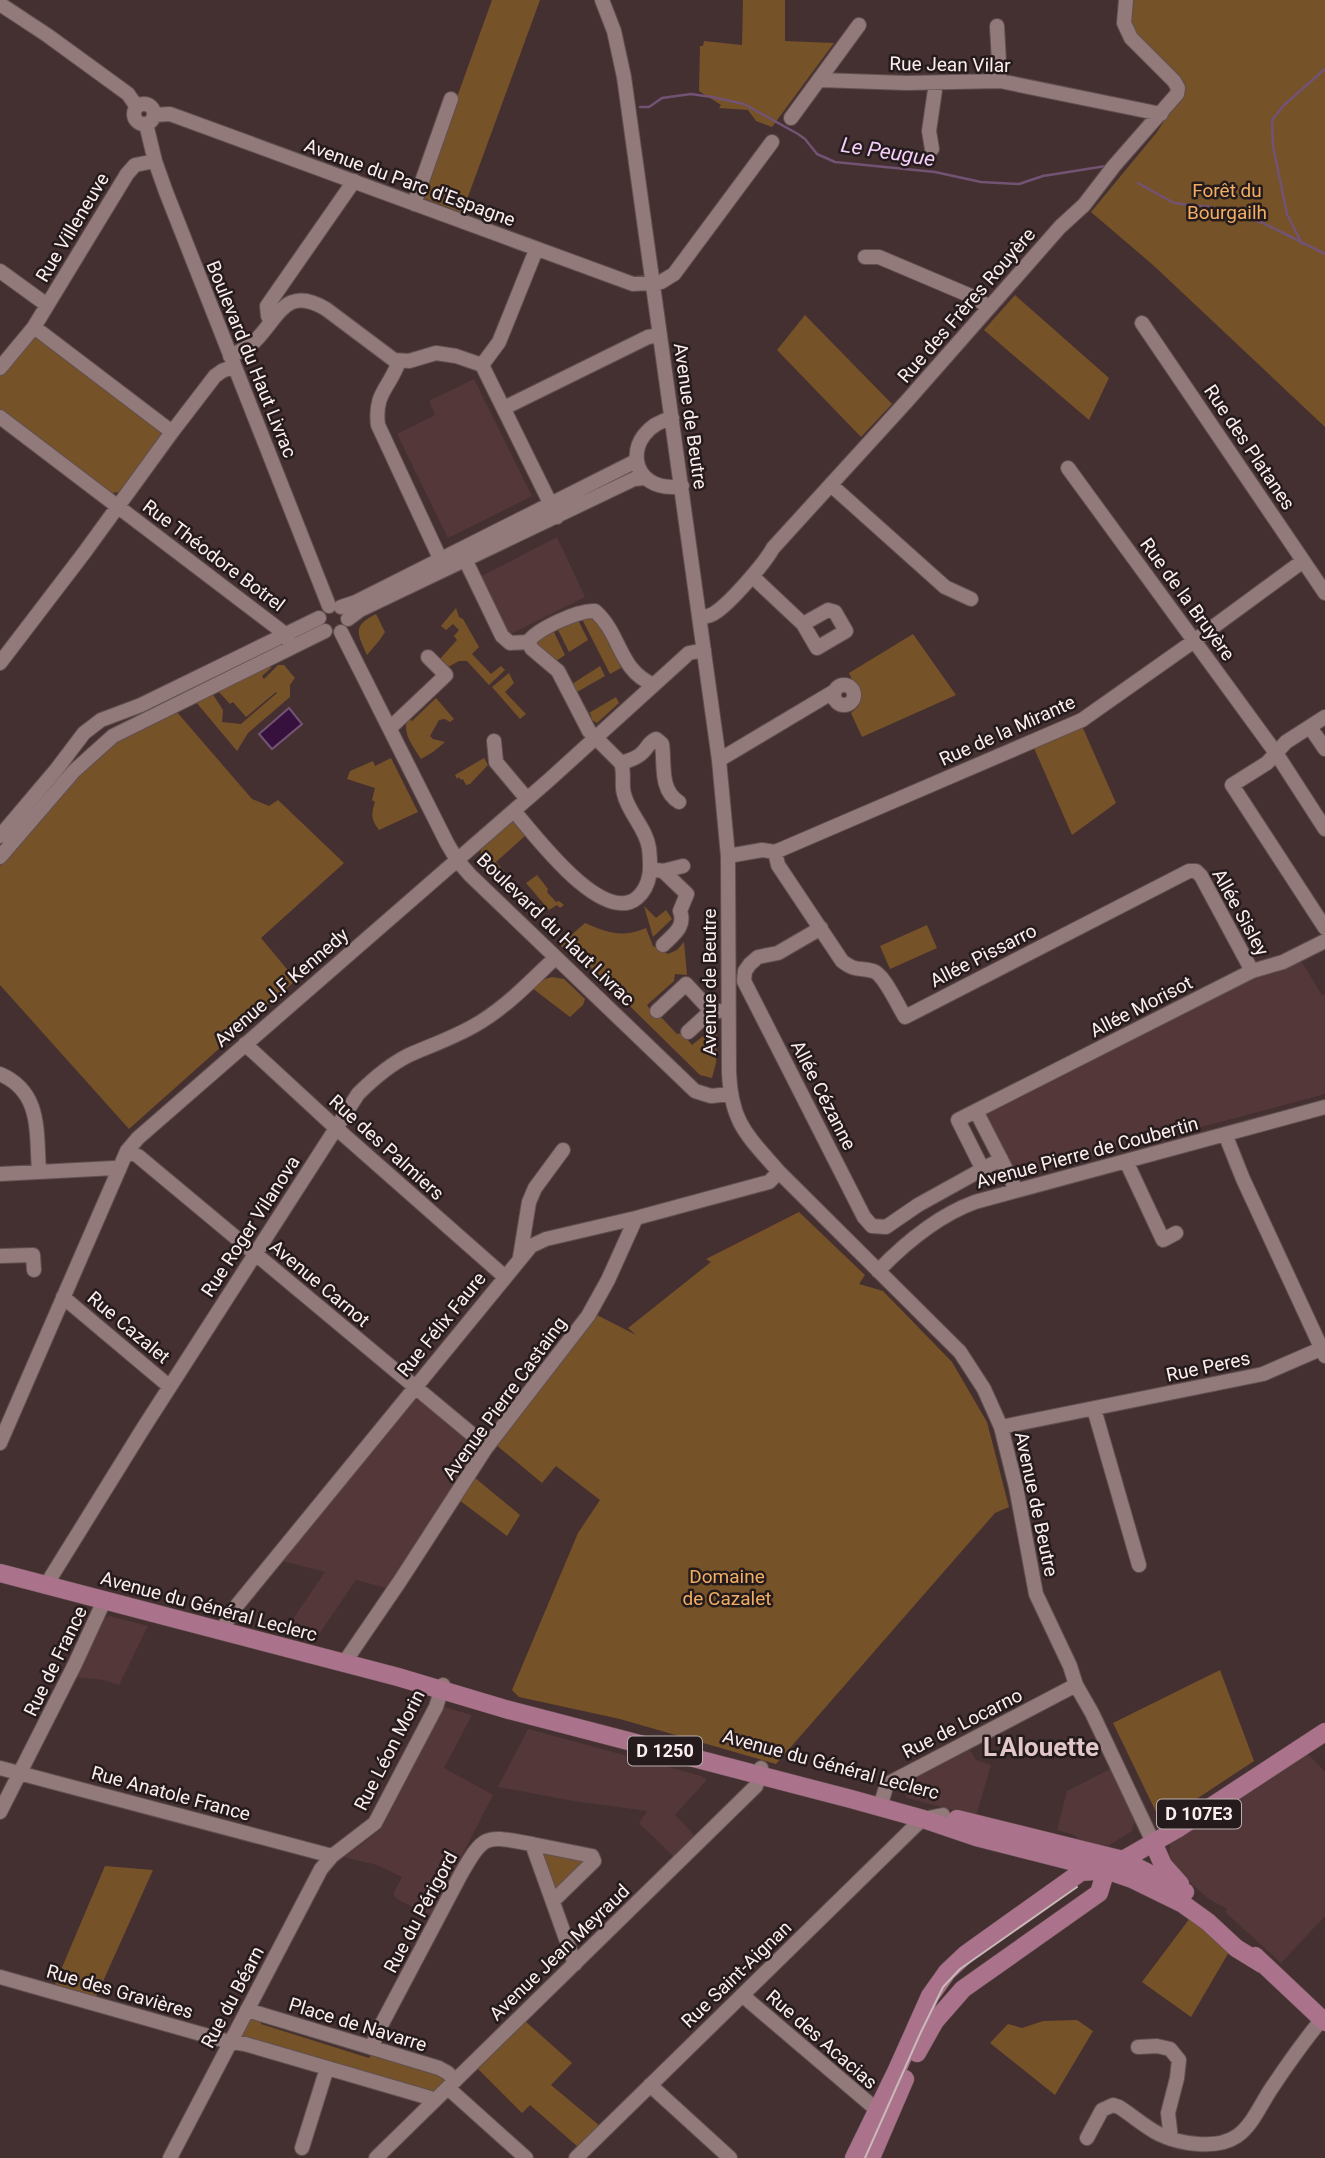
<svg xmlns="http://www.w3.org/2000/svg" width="1325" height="2158" font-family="Roboto,sans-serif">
  <rect width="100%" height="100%" fill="#453031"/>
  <path fill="#533739" d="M474,379L532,496L448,538L397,434L435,415L429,401Z
    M557,537L585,597L507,636L478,578Z
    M1301,961L1322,995L1325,994V1094L1018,1176L985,1113L1238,984Z
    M417,1397L477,1448L386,1588L356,1580L315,1640L284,1632L325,1572L282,1561Z
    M110,1616L148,1626L119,1685L103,1680L75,1677L104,1618Z
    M444,1707L472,1715L444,1768L493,1795L431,1916L397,1899L393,1894L402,1877L377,1865L344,1857L380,1830L383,1826Z
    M528,1729L701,1776L707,1780L675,1815L695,1836L674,1857L639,1823L647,1811L573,1801L498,1787Z
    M970,1750L976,1760L991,1765L976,1816L907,1798L901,1786Z
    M1307,1753L1325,1772V1916L1281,1963L1225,1912L1227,1909L1209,1899L1171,1866L1169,1861L1170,1844Z
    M1110,1769L1135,1821L1132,1831L1108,1846L1081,1841L1074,1835L1057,1830L1067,1791Z"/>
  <path fill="#765228" d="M492,0H540L462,213L421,197Z
    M743,0H785V41L834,43L772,127L756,121L748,110L719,108L721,105L699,91L700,46H703L704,41L742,45Z
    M1131,0H1325V427L1153,265L1091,212L1157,132L1186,87L1134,35L1131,28Z
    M1015,295L1109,378L1089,420L984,330Z
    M805,315L892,404L861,437L777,350Z
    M34,336L161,431L162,434L121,492L111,493L0,409V375Z
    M456,608L459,617L463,619L479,647L472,654L491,674L501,666L505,670L489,685L467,661H459L448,667L440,659L457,640L454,636L459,630L453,624L446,630L441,626Z
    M376,614L385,632L379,641L367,655C357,633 352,626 376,614Z
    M590,616L599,622L621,668L610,674L581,617Z
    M577,618L588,640L569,652L557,628Z
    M553,630L565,655L556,661L538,646V640Z
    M913,634L956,695L862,737L851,713L858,707L860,698L849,673Z
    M278,665H284L295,678L290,685V697L248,733L237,751L195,701L212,693L223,710L222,722L241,724L277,693L276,692L246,717L233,702L230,704L218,691L270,666L271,668L262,676L264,679Z
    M600,666L605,676L577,692L581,699L579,700L572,684Z
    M509,673L514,683L505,692L526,714L520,719L492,687Z
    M616,697L619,703L597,723L592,720L590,713L586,714L583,708L585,707L589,713Z
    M436,698L454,719L450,722L445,719L439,720L430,736L433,739L445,742L433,752L421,759C414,747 401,733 408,719L412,721Z
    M176,711L252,799L269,806L278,800L344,863L261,938L296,980L129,1129L0,985V866L72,782L112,743Z
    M1082,726L1116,803L1072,835L1034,748Z
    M391,758L418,812L379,830C371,820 371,814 375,802L372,800L375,788L347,779L350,771L373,761L375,766Z
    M484,758L488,765L470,784L466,785L463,779L461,780L459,777L457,779L455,775Z
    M512,821L526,835L496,862L504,871L494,881L480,867L481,847Z
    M537,875L548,889L547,892L556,902L559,901L564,905L560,908L557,905L549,910L526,883Z
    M644,906L656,918L666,910L672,919L653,937Z
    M585,923C608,933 622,938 646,928L653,946L668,954L677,950L684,942L687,975L675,974L674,981L647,1005L653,1014L660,1016L677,1034L682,1033L692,1045L717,1025L716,1063L712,1078L700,1075L589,966L572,956L560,945Z
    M927,925L937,948L890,969L880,946Z
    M552,977L564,979L585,999L583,1005L570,1017L532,988L545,979Z
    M799,1212L865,1275L859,1284L883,1291L952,1362L987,1422L1009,1507L995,1513L776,1764L620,1719L519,1697L512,1690L578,1533L600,1500L556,1466L542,1483L495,1444L597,1315L636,1335L628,1328L711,1262L706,1259Z
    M474,1477L520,1515L507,1536L459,1500Z
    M1220,1670L1254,1761L1166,1819L1158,1816L1113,1723Z
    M544,1852L586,1860L559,1887L556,1888L553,1885L542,1855Z
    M105,1866L153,1870L96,1997L55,1984Z
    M1190,1918L1229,1952L1191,2017L1142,1982Z
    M253,2018H260L261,2024L369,2058L374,2052L434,2070L444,2078L445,2084L431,2095L243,2038L242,2034L248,2021Z
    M1077,2020L1093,2031L1055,2095L990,2043L1008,2024L1022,2028L1043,2021Z
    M525,2021L572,2063L551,2085L600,2126L578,2147L530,2105L522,2113L477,2068Z"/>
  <path fill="#37113e" stroke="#725373" stroke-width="2" d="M289,708L302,724L272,749L259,734Z"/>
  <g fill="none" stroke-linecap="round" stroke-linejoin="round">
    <path stroke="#725373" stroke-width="2.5" d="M640,107H649L662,98L691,94L712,97L744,104L798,134L805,139L817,154L835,162L935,172L981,182L1019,184L1043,176L1106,166
      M1138,183L1174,203L1211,207L1263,223L1325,254
      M1302,244L1287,214L1273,146L1272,120L1284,105L1325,69"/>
    <g stroke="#615050" stroke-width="16">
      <path id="minor" d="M602,0L614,31L624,77L719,760L728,856L729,1072C731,1123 747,1135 779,1172L960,1352L984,1389L1001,1427L1016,1487L1036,1594L1070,1666L1076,1685L1092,1713L1153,1842
        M0,4L47,35L128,94L137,107
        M997,26L1000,81
        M820,80L907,83L1000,81L1161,114
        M134 114a10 10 0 1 1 20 0a10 10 0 1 1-20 0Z
        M154,115L170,114L633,284L661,282L674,274L772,142
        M791,118L859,25
        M146,124L155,161L166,192L329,606
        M932,149L929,131L936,83
        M414,204L451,99
        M865,257H879L978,299L988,308
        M0,271L47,305
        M271,320L268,316L267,306L354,181
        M1142,323L1325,593
        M34,327L127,174L135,165L155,161
        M230,356C239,352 248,348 255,341C278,319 285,284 326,309L394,360L409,361L436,353L456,356L482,365L557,517
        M399,361C390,388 374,392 378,425L444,567
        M482,365L499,342L536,250
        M0,368L34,327L172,432L84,553L0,663
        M504,408L648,337L660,335
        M0,417L280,630L289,641
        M672,418C621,430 626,495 682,486
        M172,432L215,376L222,371L234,366
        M1068,468L1276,753L1325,829
        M831,485L945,587L971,599
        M462,553L502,636L510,643L528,642
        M752,576L803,624L817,648L846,631L835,612L828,610L803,624
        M341,607L356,602L636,461
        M700,617C706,617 711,616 716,612C731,602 765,563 773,548L907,401L1060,227L1084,205L1114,166L1177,94L1178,88L1174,81L1131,38L1124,23L1126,0
        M348,619L360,610L634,479L645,478
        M341,632L447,843L457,860L470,875L695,1091L711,1096L730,1094
        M834 695a10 10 0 1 1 20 0a10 10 0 1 1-20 0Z
        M1325,717L1286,742L1267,763L1232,785L1325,928
        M1310,727L1325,749
        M390,728L446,675L428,657
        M494,741L496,762L527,799
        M719,760L833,692
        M621,763C628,761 638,758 643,752C649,746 648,743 656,739L662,744C665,763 659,790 679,802
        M514,811C534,834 602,926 637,898C652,885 651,866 649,848C646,828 629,814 624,794C621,784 625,773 621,763L589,731L558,671L532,649L528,642C537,629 578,610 595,611C622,635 618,670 654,685
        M0,836L56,770L84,733L101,720L141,705L319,618
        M775,852L778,865L842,961C856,972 859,967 873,971C884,974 898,1006 905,1017L1189,871H1196L1201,876L1252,971
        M728,856L762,850L775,852L1082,720L1194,641L1303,561
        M0,857L74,771L113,736L325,631
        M650,869L663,871L687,894L680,911C686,927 673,935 663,945
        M663,871L683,866
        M821,928L778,953L758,957L750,964L745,971L744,981L864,1217L872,1226L886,1227L918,1205L1001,1159
        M657,1011L686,984L711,1011
        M688,1032L711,1011H720
        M245,1044L336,1128L505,1277
        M0,1074C42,1092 36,1132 39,1171
        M976,1111L1012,1181L1015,1191
        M1225,1134L1243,1179L1325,1356
        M127,1151L138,1156L480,1441L486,1448
        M1126,1161L1163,1240L1176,1233
        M983,1170L958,1120L1252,971L1283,962L1325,941
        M0,1174L114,1168L119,1170
        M0,1256L33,1255L34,1270
        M520,1257L529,1202L535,1188L563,1150
        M878,1271C906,1242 937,1216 975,1202L1325,1107
        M63,1297L170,1387
        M1094,1409L1139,1565
        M1001,1427L1263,1374L1325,1347
        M0,1443L127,1151L138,1138L549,780L689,653L704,650
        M47,1586L51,1577L144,1427L358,1094C373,1079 389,1065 409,1055C434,1044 459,1036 482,1021C509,1004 532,980 555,958
        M224,1632L226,1623L234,1609L531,1246L546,1239L636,1218L769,1182L779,1172
        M344,1663L400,1581L486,1448L588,1316L608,1280L636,1218
        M0,1768L332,1856
        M880,1807L886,1787L891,1782L1076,1685
        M0,1812L75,1664L104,1601
        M532,1844L592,1856L594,1861L553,1901
        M0,1977L226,2041L245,2044L420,2095L430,2098L433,2102
        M742,1995L877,2110
        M247,2010L439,2068L448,2073L455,2081
        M1138,2047L1157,2046L1170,2049L1179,2060L1177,2078L1168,2113L1171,2139
        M372,2048L377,2033L461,1874C485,1832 486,1836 532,1844L575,1964
        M650,2085L730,2158
        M448,2088L526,2158
        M1087,2138L1102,2110L1113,2105L1119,2107C1132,2115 1145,2127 1159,2134C1179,2144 1217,2150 1237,2136C1252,2126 1261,2104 1271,2089C1287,2065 1304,2041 1322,2019
        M302,2148L327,2068
        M170,2158L321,1869L332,1856L375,1823L436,1707L443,1685
        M376,2158L756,1786L761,1768
        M576,2158L915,1826L923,1819L943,1815"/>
    </g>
    <g stroke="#615050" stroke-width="19">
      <path id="major" d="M0,1573L398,1677L509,1710L851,1799L923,1819L976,1837L1106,1870L1132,1879L1183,1904L1208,1922L1236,1948L1262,1964
        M957,1819L1123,1860L1185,1892
        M1153,1842L1163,1865L1180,1884
        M1114,1865L1177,1829L1325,1732
        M1255,1956L1325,2022
        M917,2053L935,2021L963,1989L1099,1893L1106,1870
        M854,2158L896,2072L930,1996L947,1972L966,1954L1081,1872L1095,1871
        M871,2158L905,2079"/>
    </g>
    <use href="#minor" stroke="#92797a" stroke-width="14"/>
    <use href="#major" stroke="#ab728b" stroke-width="18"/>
    <path stroke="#c9b9b9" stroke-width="2" d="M865,2158L920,2034L943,1987L960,1969L1077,1887"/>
  </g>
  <g text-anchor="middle" stroke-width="5" stroke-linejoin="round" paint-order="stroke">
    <g fill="#251b1c" stroke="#bcafaf" stroke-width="2">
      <rect x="628" y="1736.5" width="74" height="29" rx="5"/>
      <rect x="1157" y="1799.5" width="84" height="29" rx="5"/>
    </g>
    <g font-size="18" font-weight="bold" fill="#fceeee">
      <text x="665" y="1757">D 1250</text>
      <text x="1199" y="1820">D 107E3</text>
    </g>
    <g font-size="19" fill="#fceeee" stroke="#251b1c">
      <text transform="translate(950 64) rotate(1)" y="7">Rue Jean Vilar</text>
      <text transform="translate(410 182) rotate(20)" y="7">Avenue du Parc d'Espagne</text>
      <text transform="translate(72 227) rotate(-59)" y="7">Rue Villeneuve</text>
      <text transform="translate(966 305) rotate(-49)" y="7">Rue des Frères Rouyère</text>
      <text transform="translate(252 359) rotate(68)" y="7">Boulevard du Haut Livrac</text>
      <text transform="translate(691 416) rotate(82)" y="7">Avenue de Beutre</text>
      <text transform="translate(1250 447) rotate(56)" y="7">Rue des Platanes</text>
      <text transform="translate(214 555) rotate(37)" y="7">Rue Théodore Botrel</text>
      <text transform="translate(1188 599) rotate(54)" y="7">Rue de la Bruyère</text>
      <text transform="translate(1007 730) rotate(-24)" y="7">Rue de la Mirante</text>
      <text transform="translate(1241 912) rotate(61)" y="7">Allée Sisley</text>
      <text transform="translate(556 929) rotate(44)" y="7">Boulevard du Haut Livrac</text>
      <text transform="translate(983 955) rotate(-27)" y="7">Allée Pissarro</text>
      <text transform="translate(709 982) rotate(-90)" y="7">Avenue de Beutre</text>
      <text transform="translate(281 987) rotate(-41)" y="7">Avenue J.F Kennedy</text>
      <text transform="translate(1141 1006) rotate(-27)" y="7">Allée Morisot</text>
      <text transform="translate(824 1095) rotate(63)" y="7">Allée Cézanne</text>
      <text transform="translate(387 1147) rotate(42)" y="7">Rue des Palmiers</text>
      <text transform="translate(1087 1152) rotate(-15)" y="7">Avenue Pierre de Coubertin</text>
      <text transform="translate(250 1226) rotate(-57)" y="7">Rue Roger Vilanova</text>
      <text transform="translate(320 1283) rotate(40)" y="7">Avenue Carnot</text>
      <text transform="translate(441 1324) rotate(-51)" y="7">Rue Félix Faure</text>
      <text transform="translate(129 1327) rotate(40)" y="7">Rue Cazalet</text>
      <text transform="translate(1208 1366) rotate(-12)" y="7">Rue Peres</text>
      <text transform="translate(504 1398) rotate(-54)" y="7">Avenue Pierre Castaing</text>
      <text transform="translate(1037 1504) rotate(78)" y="7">Avenue de Beutre</text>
      <text transform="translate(209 1606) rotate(15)" y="7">Avenue du Général Leclerc</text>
      <text transform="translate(55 1661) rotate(-64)" y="7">Rue de France</text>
      <text transform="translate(962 1723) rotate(-27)" y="7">Rue de Locarno</text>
      <text transform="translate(389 1750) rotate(-63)" y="7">Rue Léon Morin</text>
      <text transform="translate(831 1764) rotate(15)" y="7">Avenue du Général Leclerc</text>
      <text transform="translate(171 1793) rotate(15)" y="7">Rue Anatole France</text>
      <text transform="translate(420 1912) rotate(-62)" y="7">Rue du Périgord</text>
      <text transform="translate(559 1952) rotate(-44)" y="7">Avenue Jean Meyraud</text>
      <text transform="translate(736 1974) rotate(-44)" y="7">Rue Saint-Aignan</text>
      <text transform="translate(120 1991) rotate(16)" y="7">Rue des Gravières</text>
      <text transform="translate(232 1997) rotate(-62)" y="7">Rue du Béarn</text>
      <text transform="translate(358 2024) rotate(17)" y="7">Place de Navarre</text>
      <text transform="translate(822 2039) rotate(41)" y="7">Rue des Acacias</text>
    </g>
    <g font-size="19" fill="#f2af64" stroke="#251b1c">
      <text x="1227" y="197">Forêt du<tspan x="1227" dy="22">Bourgailh</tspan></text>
      <text x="727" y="1583">Domaine<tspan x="727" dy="22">de Cazalet</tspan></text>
    </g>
    <g font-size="21" font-style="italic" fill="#f5cefb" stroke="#251b1c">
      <text transform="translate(888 152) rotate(9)" y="7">Le Peugue</text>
    </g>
    <g font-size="26" font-weight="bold" fill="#e2c7c8" stroke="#251b1c">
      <text x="1041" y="1756">L'Alouette</text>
    </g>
  </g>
</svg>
